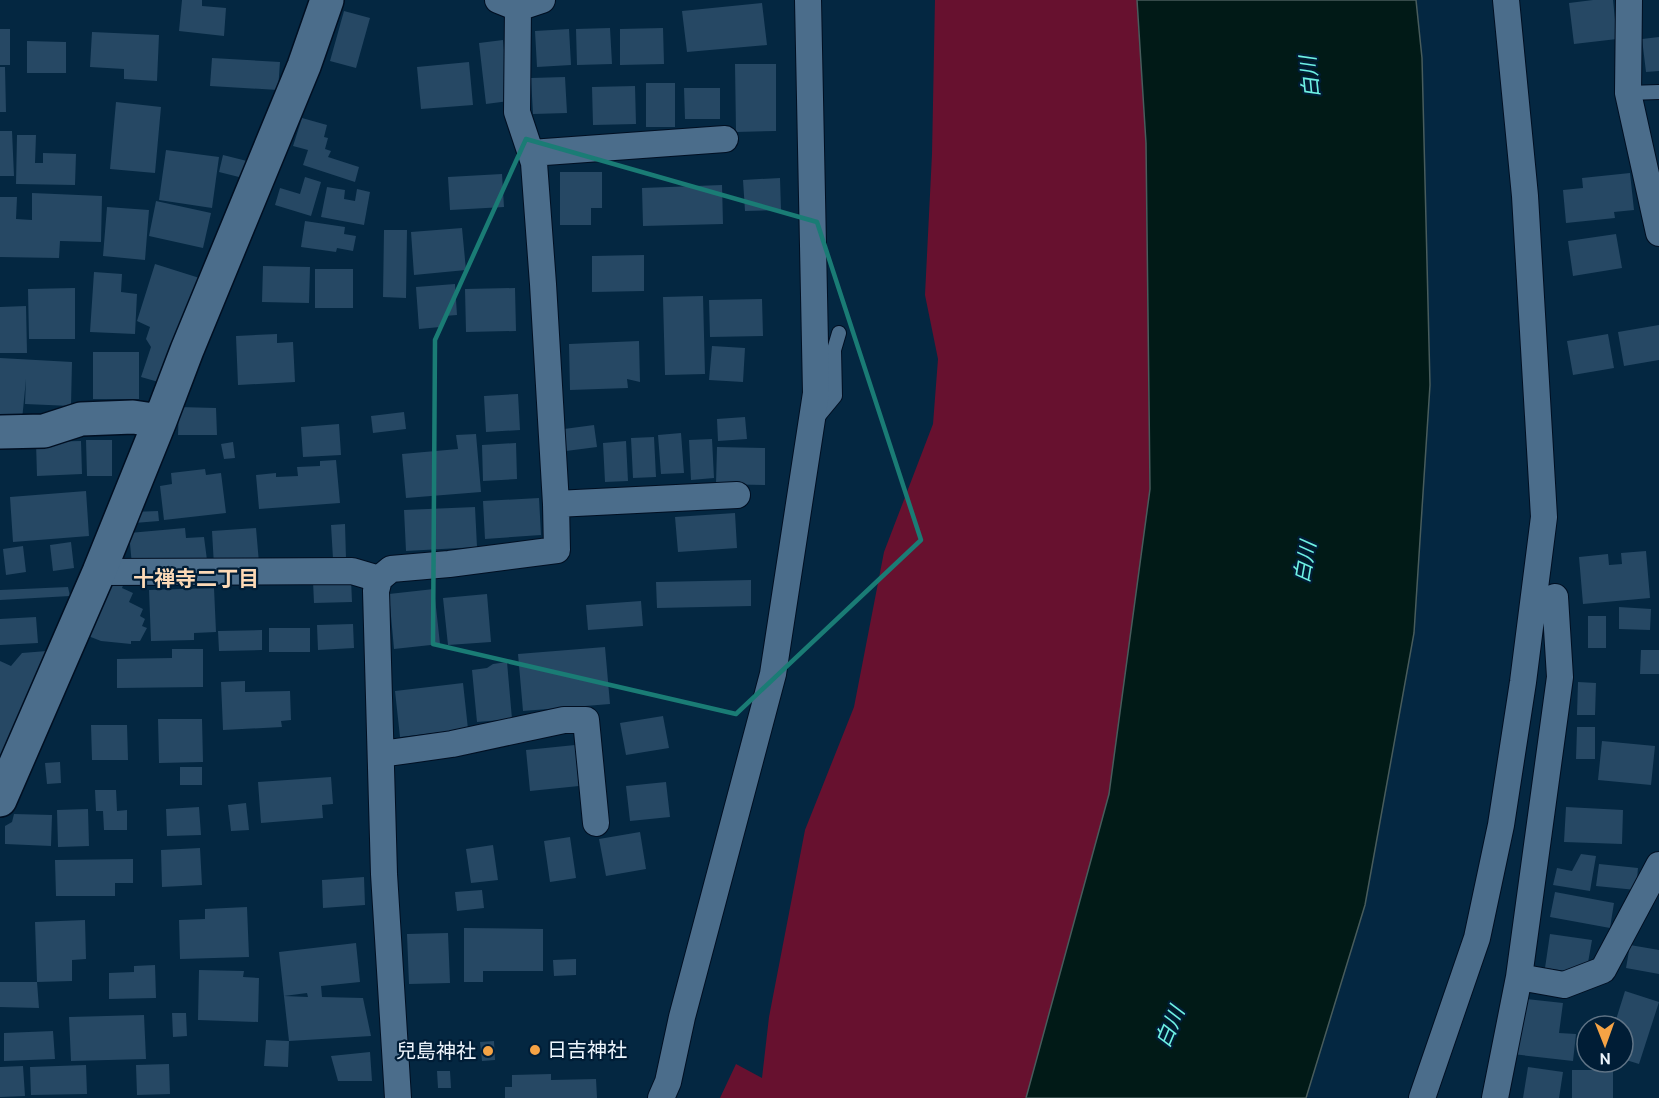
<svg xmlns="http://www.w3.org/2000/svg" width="1659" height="1098" font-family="Cabin,'Noto Sans JP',sans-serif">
  <rect width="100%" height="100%" fill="#042741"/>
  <path fill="#67112f" d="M935,0H1137L1146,143L1150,489L1109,794L1026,1098H720L736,1064L762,1078L769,1017L805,830L854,707L884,552L933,424L938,359L925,295L932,154Z"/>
  <path fill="#011a17" stroke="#485c5c" stroke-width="1.5" d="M1137,0H1416L1422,58L1430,385L1414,633L1365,905L1306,1098H1026L1109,794L1150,489L1146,143Z"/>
  <path fill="#264864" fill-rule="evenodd" d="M182,0H202V6L226,8L224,36L179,31Z
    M1593,0H1613L1617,39L1574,44L1569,3Z
    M762,3L767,45L687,52L682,11Z
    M344,11L370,18L356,68L330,61Z
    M610,28L612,64L577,65L576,29Z
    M663,28L664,64L620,65V29Z
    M0,29H10V65H0Z
    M569,29L571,65L537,67L535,31Z
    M92,32L159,35L157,81L124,79V69L90,67Z
    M1659,37V71L1646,72L1642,39Z
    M503,40L509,101L486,104L479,43Z
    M27,41L66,42V73H27Z
    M212,58L280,62L278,90L210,86Z
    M469,62L473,105L421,109L417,67Z
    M735,64H776V131L736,132Z
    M0,67H5L6,112H0Z
    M565,77L567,113L533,114L531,78Z
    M646,83H675V127H646Z
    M635,86L636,124L593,125L592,87Z
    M684,88H720V119H685Z
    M116,102L161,107L155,173L110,169Z
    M302,118L327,125L324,137L328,138L325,149L331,151L328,157L359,167L355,182L303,165L308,150L293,146Z
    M0,131H12L14,176H0Z
    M17,135H36L35,163H43V153L76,154L75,185L16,184Z
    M166,150L219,157L212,208L159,200Z
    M223,155L251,162L247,179L219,172Z
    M560,172H602V208H591V225H560Z
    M1630,173L1634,210L1614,212L1615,218L1566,223L1563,190L1583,188L1582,178Z
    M502,174L504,207L450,210L448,177Z
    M305,177L321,182L311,216L275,205L280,188L300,194Z
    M780,178L781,210L745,211L743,180Z
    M722,185L723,224L643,226L642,188Z
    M327,187L345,190L344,199L355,201L357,189L370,192L364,225L321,217Z
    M32,193L102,196L101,242L60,241L59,258L0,257V197H17L16,219L32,220Z
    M156,201L211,213L203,248L149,236Z
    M107,207L149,210L145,260L103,256Z
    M305,221L345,227L344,234L356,236L353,251L337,248L336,252L301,247Z
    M462,228L466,270L414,275L411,232Z
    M384,230H407L406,298L383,297Z
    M1616,234L1622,268L1573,276L1568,241Z
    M644,255V291L592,292V256Z
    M155,264L209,281L162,383L141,377L151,347L146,339L150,327L137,321Z
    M263,266L310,267L309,303L262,302Z
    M315,269H353V308H315Z
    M94,272L122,274L121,292L137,294L135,334L90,332Z
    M455,284L457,315L444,316L440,327L419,329L416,287Z
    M75,288V339H29L28,289Z
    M515,288L516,331L466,332L465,289Z
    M703,296L705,374L665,375L663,297Z
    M762,299L763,336L710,337L709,300Z
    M26,306L27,353H0V307Z
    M1659,325V360L1624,366L1618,332Z
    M277,334V343L293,342L295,382L238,385L236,336Z
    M1608,334L1614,368L1573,375L1567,341Z
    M639,341L640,382L627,379L628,388L570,390L569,344Z
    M712,346L745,348L743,382L709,380Z
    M93,352H139V399H93Z
    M0,358L72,362L71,406L25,404L26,379L22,420L0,418Z
    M518,394L520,430L486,432L484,396Z
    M179,407L216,408L217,435H178Z
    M404,412L406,429L373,433L371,416Z
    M745,417L747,439L718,441L717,419Z
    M339,424L341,455L303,457L301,427Z
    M594,425L597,447L566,451L564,429Z
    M681,433L684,473L661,474L658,435Z
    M476,434L481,492L406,498L402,454L458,449L456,435Z
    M654,437L656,477L633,478L631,438Z
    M712,439L714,478L691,480L689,440Z
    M86,440H112V476H87Z
    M81,441L82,474L37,476L36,442Z
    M626,441L628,481L605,482L603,443Z
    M233,442L235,458L224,459L221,444Z
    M516,443L517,479L483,481L482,445Z
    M717,447L765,448V485L716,484Z
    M336,460L340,503L259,509L256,475L276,473V477L298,476L297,467L320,466V461Z
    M205,469L206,475L221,473L226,513L164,520L160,486L172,484L171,473Z
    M86,491L89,536L13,542L10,497Z
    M539,498L541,535L485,539L483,501Z
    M475,507L477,547L406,551L404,510Z
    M158,511L159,521L134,523L133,512Z
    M735,513L737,548L678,552L675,517Z
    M345,524L346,559H333L331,525Z
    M185,528L186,538L204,537L207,560L132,565L129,533Z
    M256,528L259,563L214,566L212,531Z
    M71,542L74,568L53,571L50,545Z
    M23,546L26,572L6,575L3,549Z
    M1646,551L1650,598L1583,604L1579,557L1608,554L1609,565L1622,564L1621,553Z
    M108,578H126L122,588L133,593L129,602L143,609L140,616L145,619L142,626L147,628L140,641H131V644L101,641L83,634Z
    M351,579L352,602L314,603L313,581Z
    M751,580V606L657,608L656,582Z
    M68,587L70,596L0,600V590Z
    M214,588L216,632L194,633V640L151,641L149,590Z
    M434,589L440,644L394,649L389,594Z
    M487,594L491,642L448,645L443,598Z
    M641,601L643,626L588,630L586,605Z
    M1619,607L1651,609L1650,630L1619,629Z
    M1588,616H1606V648H1588Z
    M36,617L38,643L0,645V619Z
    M353,624L354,648L318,650L317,625Z
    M269,628H310V652H269Z
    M262,630V650L219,651L218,631Z
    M605,647L610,704L523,711L518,654Z
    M172,649H203V687L117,688V659L172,658Z
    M1641,650H1659V674H1640Z
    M47,651L0,756V661L11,666L22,653Z
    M507,662L512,719L477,722L472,670L487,668L493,664Z
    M245,681V692L290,691L291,720L281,721L282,727L223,730L221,682Z
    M1578,682L1596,683L1595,715H1577Z
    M463,683L468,729L400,737L395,691Z
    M663,716L669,748L626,755L620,723Z
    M158,719H202L203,762L159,763Z
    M91,725H127L128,760H92Z
    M1577,727H1595V759H1576Z
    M1602,741L1655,746L1651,785L1598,780Z
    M575,745L579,786L530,791L526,750Z
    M60,762L61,783L47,784L45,763Z
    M180,767H202V785H180Z
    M331,777L333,804L322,805L323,818L261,823L258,782Z
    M666,782L670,817L630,821L626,786Z
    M95,790H116L117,811L127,810V830H104L103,811H96Z
    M246,803L249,830L231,831L228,805Z
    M199,807L201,835L167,836L166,809Z
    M1566,807L1623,810L1622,844L1564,842Z
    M88,809L89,846L58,847L57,810Z
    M14,814L52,815L51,846L5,844V826L12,822Z
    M640,832L646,869L606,876L599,839Z
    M570,837L576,878L550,882L544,841Z
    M493,845L498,880L471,883L466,849Z
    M200,848L202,885L162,887L161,850Z
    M1581,854L1596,856L1590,891L1553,885L1557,868L1572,871Z
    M133,859V883H115V896H56L55,860Z
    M1599,864L1638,868L1636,890L1596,886Z
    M364,877L365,905L323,908L322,880Z
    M482,890L484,908L457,911L455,892Z
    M1555,892L1614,903L1610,928L1550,917Z
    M247,907L249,957L180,959L179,920L205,919V909Z
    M85,920L86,959L72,960V981L37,982L35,922Z
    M464,928L543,929V971H483V982H464Z
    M448,933L450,983L409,984L407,934Z
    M1550,934L1592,940L1586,974L1545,968Z
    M356,943L360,982L321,986L322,997L363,998L371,1036L289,1041L279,952ZM307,993L308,997L284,996Z
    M1630,945L1659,950V974L1626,968Z
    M576,959V975L554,976L553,960Z
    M155,965L156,998L109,999V973L134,972V966Z
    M199,970L244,971L243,977L259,978L258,1022L198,1020Z
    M0,982H37L39,1008L0,1007Z
    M1625,991L1659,1002L1639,1064L1623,1059V1026H1614Z
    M1518,998L1563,1003L1559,1033L1576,1034L1573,1061L1512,1054Z
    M172,1013H186L187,1036L173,1037Z
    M144,1015L146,1059L71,1061L69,1017Z
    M53,1031L55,1059L4,1061V1033Z
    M266,1040L289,1041L288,1067L264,1066Z
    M494,1041L495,1060L482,1061L480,1042Z
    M370,1052L372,1081H338L331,1056Z
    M169,1064L170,1094L137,1095L136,1065Z
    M86,1065L87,1094L31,1095L30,1067Z
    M23,1066L25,1096L0,1097V1067Z
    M1528,1067L1563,1072L1559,1098H1523Z
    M1572,1070H1613V1098H1572Z
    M437,1071H450L451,1088H438Z
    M551,1074V1080L596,1079L597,1098H505V1087H512V1075Z"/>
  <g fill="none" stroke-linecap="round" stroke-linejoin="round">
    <g stroke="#000f22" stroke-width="16">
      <path id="service" d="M1628,93L1659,92
        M816,419L835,396L834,350L839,333"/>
    </g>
    <g stroke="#000f22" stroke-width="28">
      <path id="minor" d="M1629,0L1628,93L1659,233
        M518,8L542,0
        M531,153L725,139
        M556,504L737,495
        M99,572L352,571L379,579
        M381,754L452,744L564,720H586L596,823
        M1519,977L1564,985L1603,970L1659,865
        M398,1098L384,874L376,591L379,579L391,569L449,564L557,550L556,504L543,284L534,163L517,112L518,8L498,0
        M661,1098L668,1082L682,1017L773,674L816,393L808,0
        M1422,1098L1477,938L1501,825L1523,682L1544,517L1525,196L1506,0
        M1495,1098L1519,977L1560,677L1555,597"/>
    </g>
    <g stroke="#000f22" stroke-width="36">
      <path id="tertiary" d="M0,432L44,431L81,419L133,417L160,421
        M0,800L99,572L160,421L187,350L304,66L327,0"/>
    </g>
    <use href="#service" stroke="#4b6d8b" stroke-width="14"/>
    <use href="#minor" stroke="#4b6d8b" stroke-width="26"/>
    <use href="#tertiary" stroke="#4b6d8b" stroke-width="33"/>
  </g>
  <path fill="none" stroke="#1a7c75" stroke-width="4.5" stroke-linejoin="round" d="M526,139L817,222L921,540L736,714L433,644L435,340Z"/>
  <g fill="#f5a345" stroke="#001d36" stroke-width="2">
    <circle cx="535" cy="1050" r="6"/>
    <circle cx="488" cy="1051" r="6"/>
  </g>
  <g text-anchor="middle" stroke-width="4.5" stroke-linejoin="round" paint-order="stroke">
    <g font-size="20" fill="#edf5fc" stroke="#001d36" text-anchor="start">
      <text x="547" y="1057">日吉神社</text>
      <text x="476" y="1058" text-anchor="end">兒島神社</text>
    </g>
    <g font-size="21" font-style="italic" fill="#6ef1e3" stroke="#001d36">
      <text transform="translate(1310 77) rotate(-96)" y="7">白川</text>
      <text transform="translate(1305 562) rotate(-80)" y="7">白川</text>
      <text transform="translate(1170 1027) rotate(-67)" y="7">白川</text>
    </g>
    <g font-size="21" font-weight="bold" fill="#fcd9b6" stroke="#001d36">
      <text x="196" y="586">十禅寺二丁目</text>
    </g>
  </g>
  <g transform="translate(1605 1044) rotate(179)"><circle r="28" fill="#001d36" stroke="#5f7385" stroke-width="1.5"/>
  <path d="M0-4.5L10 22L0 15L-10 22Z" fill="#f5a345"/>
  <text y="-9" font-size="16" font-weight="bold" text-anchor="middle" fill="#edf5fc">N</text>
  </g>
</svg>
